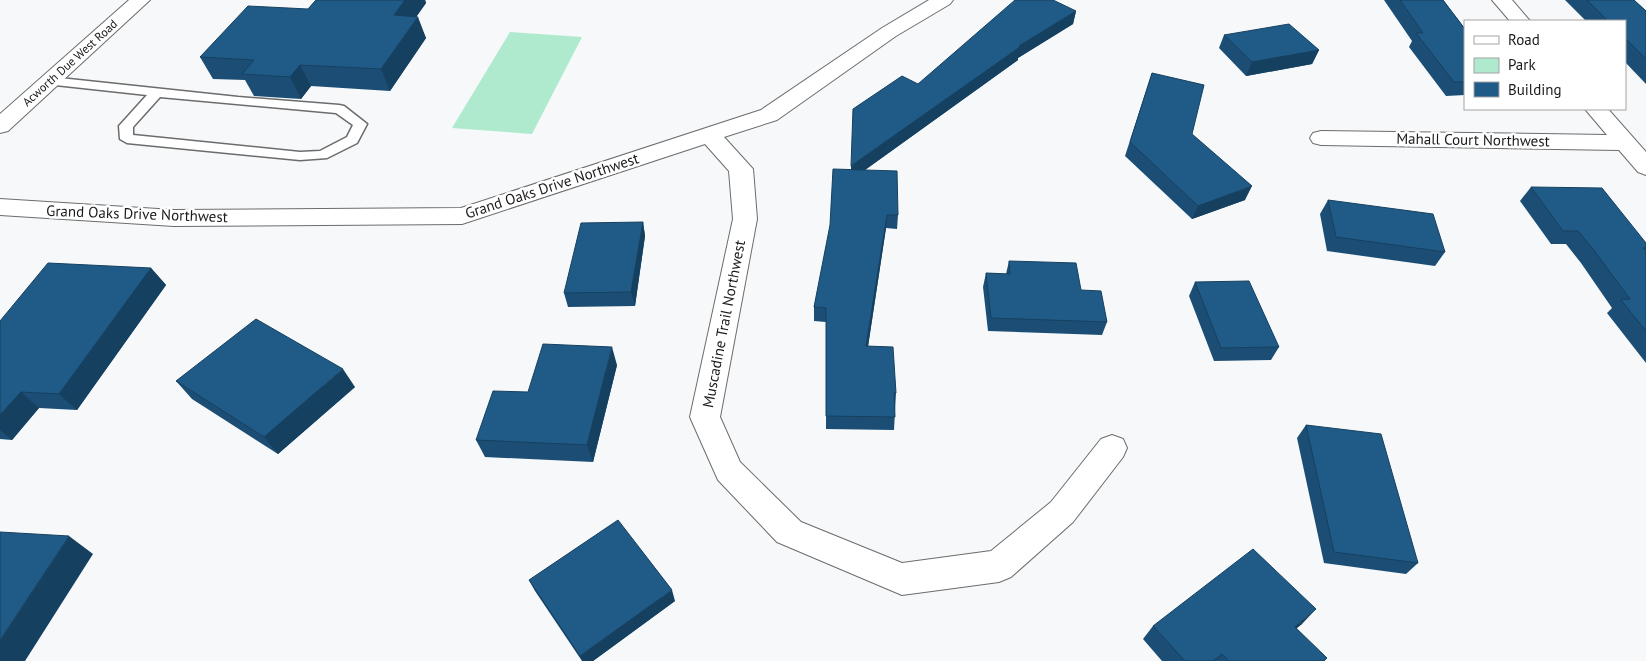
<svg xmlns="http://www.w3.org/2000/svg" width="1646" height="661" font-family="'PT Sans',sans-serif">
  <rect width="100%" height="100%" fill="#f6f8f9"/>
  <path fill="#afeacf" d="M510,32L582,37L532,134L452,128Z"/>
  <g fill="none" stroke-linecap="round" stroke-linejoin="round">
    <g stroke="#6b6c6d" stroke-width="3">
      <path id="lane" d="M50,77L238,97L339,105L344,106L367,124L357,143L327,158L300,160L127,143L120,139L119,126L147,95L46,84L44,81L46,78ZM160,97L336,113L353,125L347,137L320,151L300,152L133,135V127Z"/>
    </g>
    <g stroke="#6b6c6d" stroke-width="2">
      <path id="street" d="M929,0H953L950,4L896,36L777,120L724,137L753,169L757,219L720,417L740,462L801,522L902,563L991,551L1051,502L1101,439L1112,435L1123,439L1127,448L1123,457L1073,522L1011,577L999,582L902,595L777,542L718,480L690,417L733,219L729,171L705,144L462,224L174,226L0,215V199L174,210L461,208L761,110L882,28Z
        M1492,0H1512L1530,21H1510Z
        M1585,109H1608L1646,152V175L1638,172L1619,150L1321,145L1313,143L1310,138L1313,133L1321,131L1607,135Z"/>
    </g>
    <g stroke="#6b6c6d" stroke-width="2">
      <path id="secondary" d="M129,0H150L8,131L0,133V114Z"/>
    </g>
    <use href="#lane" fill="#fff" fill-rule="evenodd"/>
    <use href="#street" fill="#fff" fill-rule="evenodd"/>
    <use href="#secondary" fill="#fff" fill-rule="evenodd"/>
  </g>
  <path fill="#1c4e75" d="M316,0H425L426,3L416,17L426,38L390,91L311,86L301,99L254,96L245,80L213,79L200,57L308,9Z
    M1384,0H1443L1465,29V95L1446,96L1409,47L1412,41Z
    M1565,0H1634L1646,11V84L1625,62V21H1586Z
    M1076,11L1073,24L1018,58V60L865,170L898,215L897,229L886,228L868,346L896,393L894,430L826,429V322L814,321V307L851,169L918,84Z
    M1224,35L1319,50L1312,64L1246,76L1219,48Z
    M1152,73L1192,134L1245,200L1192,219L1125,156Z
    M1531,187L1646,243V363L1607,313L1612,308L1581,263L1566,244H1551L1520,201Z
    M1328,200L1445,252L1435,266L1327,251L1320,214Z
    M643,222L645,236L635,306L568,307L564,293Z
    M1009,261L1081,290L1107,322L1102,335L988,331L983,287L986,273L1006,274Z
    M151,268L166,285L77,410L39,408L12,440L0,439V321Z
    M1195,282L1279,347L1271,360L1214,361L1189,296Z
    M617,365L593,462L485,457L476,440Z
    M176,381L355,387L278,454L192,399Z
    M1306,425L1418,563L1406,574L1324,563L1297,438Z
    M529,580L675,601L593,661H582L535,591Z
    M1302,624L1296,628L1324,661H1162L1143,639L1153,626Z"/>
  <path fill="#16405f" d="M405,0H425L426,3L402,37L394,15Z
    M1076,11L1073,24L1018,58V60L851,180V166L1019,46Z
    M418,17L426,38L390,91L381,69Z
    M1319,50L1312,64L1246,76L1252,62Z
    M300,65L311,86L301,99L290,77Z
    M1252,186L1245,200L1192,219L1198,206Z
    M887,215L886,228L866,360V346Z
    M643,222L645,236L635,306L631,292Z
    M151,268L166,285L77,410L59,394Z
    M612,347L617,365L593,462L587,445Z
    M343,369L355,387L278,454L264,437Z
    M21,392L39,408L12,440L0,430V415Z
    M69,536L93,554L25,661H0V640Z
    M672,590L675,601L593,661H583L580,656Z
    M1316,609L1302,624L1281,641L1295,627Z"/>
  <path fill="#205b88" stroke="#16405f" d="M316,0H405L394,15L418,17L381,69L300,65L290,77L242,74L254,60L200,57L248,6L308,9Z
    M1015,0H1053L1076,11L1019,46L1020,47L851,166L853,109L902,76L918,84Z
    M1400,0H1443L1465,29V82H1454L1416,33H1423Z
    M1587,0H1634L1646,11V59L1625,38V21H1608Z
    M1289,24L1319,50L1252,62L1224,35Z
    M1152,73L1204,85L1192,134L1252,186L1198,206L1130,142Z
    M833,169L897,171L898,215H887L866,346L893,347L896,393H894L895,417L826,416V308L814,307L830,225Z
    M1531,187L1602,188L1646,243V248H1643L1646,251V331L1621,300L1630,299L1593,249L1578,231H1563Z
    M1328,200L1433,214L1445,252L1336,237Z
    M643,222L631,292L564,293L581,223Z
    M1009,261L1076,263L1081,290L1101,291L1107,322L991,318L986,273L1010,274Z
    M48,263L151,268L59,394L21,392L0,415V321Z
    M1249,281L1279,347L1221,348L1195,282Z
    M256,319L343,369L264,437L176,381Z
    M543,344L612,347L587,445L476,440L493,391L528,392Z
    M1306,425L1381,434L1418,563L1334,552Z
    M618,520L672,590L580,656L529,580Z
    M0,532L69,536L0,640Z
    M1253,549L1316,609L1295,627L1327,658L1324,661H1229L1222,654L1213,661H1185L1153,626Z"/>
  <g text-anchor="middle" stroke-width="5" stroke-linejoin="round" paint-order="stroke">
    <g font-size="12" fill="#1a1a1b" stroke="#fff">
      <text transform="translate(70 63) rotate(-42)" y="4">Acworth Due West Road</text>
    </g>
    <g font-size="15" fill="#1a1a1b" stroke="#fff">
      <text transform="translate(1473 140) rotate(1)" y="5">Mahall Court Northwest</text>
      <text transform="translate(552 186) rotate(-18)" y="5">Grand Oaks Drive Northwest</text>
      <text transform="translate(137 214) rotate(2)" y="5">Grand Oaks Drive Northwest</text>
      <text transform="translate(724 324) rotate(-79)" y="5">Muscadine Trail Northwest</text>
    </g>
  </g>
  <rect x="1464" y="20" width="162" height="90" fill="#ffffff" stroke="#a3a3a4"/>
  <rect x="1474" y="36" width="25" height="8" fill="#ffffff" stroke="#a3a3a4"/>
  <text x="1508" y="45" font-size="15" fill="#1a1a1b">Road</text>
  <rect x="1474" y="58" width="25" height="15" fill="#afeacf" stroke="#a3a3a4"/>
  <text x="1508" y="70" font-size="15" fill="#1a1a1b">Park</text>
  <rect x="1474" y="82" width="25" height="15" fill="#205b88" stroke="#a3a3a4"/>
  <text x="1508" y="95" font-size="15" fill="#1a1a1b">Building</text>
</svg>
